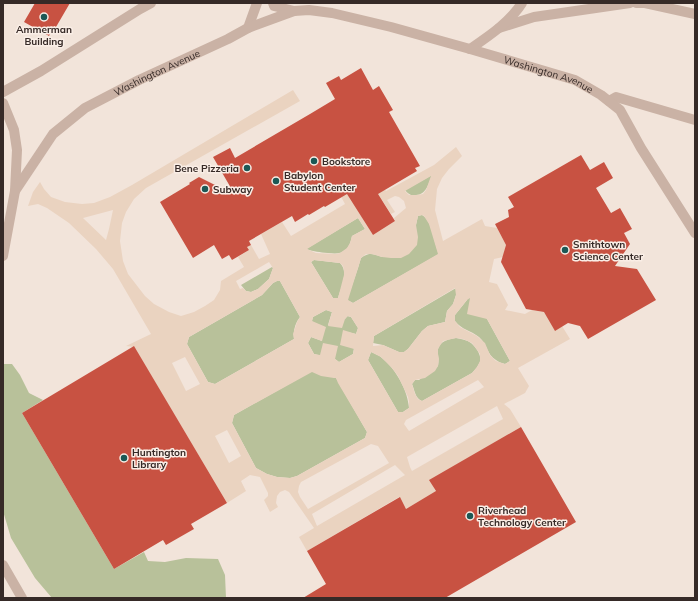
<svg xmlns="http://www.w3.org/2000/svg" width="698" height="601" font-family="Mulish,sans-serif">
  <rect width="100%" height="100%" fill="#f2e4da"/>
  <path fill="#b8c19a" d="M432,175C429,183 426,195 416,195C411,196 408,194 405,190Z
    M422,215C432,220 434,243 439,254L353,303L347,300L358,268L361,258C370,252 372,254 382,257L416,229V225L418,216Z
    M358,218L365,229L352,236C349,251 343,255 328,253C319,252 315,252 306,249Z
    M314,260L340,263C349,272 341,288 338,298H333L311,262Z
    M272,267L273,268L269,279L258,289L251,292L246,291L241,285Z
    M277,281H280L300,317C295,323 293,331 294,339L215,384L208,382L187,344L189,337L262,295L273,283Z
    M465,282L487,319L510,361L505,364C502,363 498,362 496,360C487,355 487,344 479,337C470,330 462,330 455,321V315L467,300Z
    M456,288V295L453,304L447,311L445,322L428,326L422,331L408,349L404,352H399L383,345L373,343L374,336Z
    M326,310L332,312L328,325L345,319L347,316L351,317L358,328L356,334L343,331L354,348L353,354L339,362L335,359L314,354L308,343L311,337L322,341L312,321L313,317Z
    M456,338C461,339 467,340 471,343C476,347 482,356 480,362C478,366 475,370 472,373L422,401C415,398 415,391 412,384L415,380H419L438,366C439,359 438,359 438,353C437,342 448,339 456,338Z
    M371,352C375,354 379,355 382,358C396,369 408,391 409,408L403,412H398L368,360Z
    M3,364H12L20,375L29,393L43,400L22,413L114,569L144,552L148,561L165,562L186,558L218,559L225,575L226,598H52L35,578L11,538L3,511Z
    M312,371L336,378L367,432L365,438L297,476L290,478L277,477L267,474L256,468L232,423L234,415Z"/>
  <path fill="#ead3c0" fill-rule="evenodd" d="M293,90L300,101L146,188L134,199L126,212L122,223L120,241L123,261L128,274L145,296L154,304L169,312L181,316L194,312L205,306L214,300L220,290L221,281L244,267L238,257L249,250L247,247L251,245L259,259L270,254L261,234L282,222L291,236L345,204L339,193L377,178L386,191L434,165L456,147L462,156L449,169L442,178L437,189L435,210L443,241L482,219L485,226L497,228L506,245L503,257L494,259L489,282L497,284L508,305L505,310L525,314L532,310L549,313L550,322L555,330L562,326L570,339L518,368L529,386L525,393L504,404L510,409L521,427L430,480L436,492L406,509L399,497L307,551L299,537L314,528L289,492L285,490L280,492L277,496L276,503L278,507L270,512L264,500L268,496V493L260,477L250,475L241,481L246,491L227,503L134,347L126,346L151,334L113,269L96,249L69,223L47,208L38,204L28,206L33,192L40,182L44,189L51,197L65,202L82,204L94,203L110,197L132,185ZM431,176L426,190L423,194L417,195H409L405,191ZM395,196L399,197L404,201L406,208L394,218L395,221L373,235L360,214L382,200L391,214L395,212L387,200ZM113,210L109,229L106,240L83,218ZM422,215L424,216L429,224L438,254L353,303L348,300L358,268L361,258L366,254H372L382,257L391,258H401L409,254L417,245L418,237L416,225L418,216ZM358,218L365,229L352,236L350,243L347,248L340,253L336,254L316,253L307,249ZM314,260L340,263L343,266L344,270V275L338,298H333L311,262ZM269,262L273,268L269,279L258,289L251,292L246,291L243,288L240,289L236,281ZM277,281H280L300,317L297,322L293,334L294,339L215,384L208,382L187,344L189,337L262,295L273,283ZM455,288L456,295L453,304L447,311L445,322L428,326L422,331L408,349L404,352H399L383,345L373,346L374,336ZM470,298L467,314L487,319L510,361L505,364L496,361L490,355L485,343L477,336L460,327L455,321V315L467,300ZM326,310L332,312L328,326L342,328L345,319L348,316L351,317L358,328L356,334L343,330L340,345L354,349L353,354L339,362L335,359L338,346L323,343L320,355L314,354L308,343L311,337L322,341L326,327L312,321L313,317ZM456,338L463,339L472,343L480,354V361L477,367L472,373L422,401L418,399L415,394L412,384L415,380L425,378L435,371L438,366L439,359L438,354V349L441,344L443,341ZM371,352L381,357L392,368L398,376L408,397L409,402V408L403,412H398L368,360ZM185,357L200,384L186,391L172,363ZM312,372L321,376L334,378H336L338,383L367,432L365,438L297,476L290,478L277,477L267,474L256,468L232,423L234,415ZM478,380L484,387L409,431L404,424L406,420ZM497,406L503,419L412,471L410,467L407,457ZM227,430L241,456L229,463L215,436ZM371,444L378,446L389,463L308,509L300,497L298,492L299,486L301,482ZM395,465L405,475L317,526L312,514Z"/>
  <path fill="#c85242" d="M35,3H70L56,27L54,26L49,36L24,22Z
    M361,68L373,90L379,86L393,110L389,112L420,166L415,168L417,171L378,194L395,221L373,235L347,194L325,207L324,206L309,215L308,214L295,222L292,216L249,241L251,245L247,247L249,250L232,260L229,255L222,259L214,245L193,258L160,202L190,184L189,183L199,177L235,195L213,157L230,148L235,158L310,114L335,99L326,83L339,76L341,80Z
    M581,155L590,170L604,162L613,178L596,188L611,213L620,208L632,229L624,233L630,244L615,266L637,269L656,300L588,339L580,326L568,323L555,331L544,312L526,309L501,262L506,245L495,224L509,217L508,210L514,207L508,197Z
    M134,346L227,503L191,524L194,529L166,545L163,540L114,569L22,413Z
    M521,427L576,522L445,598H303L326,584L307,551L400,497L406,509L436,491L429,480Z"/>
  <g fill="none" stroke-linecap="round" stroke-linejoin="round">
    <g stroke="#cab2a5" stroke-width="10">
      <path d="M273,3L274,6L294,11"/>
      <path d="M636,3H645L695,14"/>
      <path d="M248,28L257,3"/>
      <path d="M499,28L534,17L630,3"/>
      <path d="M470,49C489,36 510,22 522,3"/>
      <path d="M3,92L41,71L140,9L151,3"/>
      <path d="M609,101L616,97L695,120"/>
      <path d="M3,103L14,130L17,150L15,191"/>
      <path id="s1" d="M3,256L15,191L53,134L85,108L139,80L228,39L248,28L294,11L309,10L332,13L391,27L470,49L575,80L601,95L620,110L641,148L695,233"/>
      <path d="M3,565L22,598"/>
    </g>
  </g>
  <g fill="#1c5855" stroke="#faeee6" stroke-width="1.5">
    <circle cx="44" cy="17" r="4"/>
    <circle cx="314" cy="161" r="4"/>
    <circle cx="247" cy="168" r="4"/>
    <circle cx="276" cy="181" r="4"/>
    <circle cx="205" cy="189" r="4"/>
    <circle cx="565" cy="250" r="4"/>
    <circle cx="124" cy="458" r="4"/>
    <circle cx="470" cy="516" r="4"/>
  </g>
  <g text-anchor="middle" stroke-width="3" stroke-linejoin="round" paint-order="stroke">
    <g font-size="10" font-weight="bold" fill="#362a27" stroke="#faeee6" text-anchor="start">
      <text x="44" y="33" text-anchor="middle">Ammerman<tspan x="44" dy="12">Building</tspan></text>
      <text x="322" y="165">Bookstore</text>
      <text x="239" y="172" text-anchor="end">Bene Pizzeria</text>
      <text x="284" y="179">Babylon<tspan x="284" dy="12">Student Center</tspan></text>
      <text x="213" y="193">Subway</text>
      <text x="573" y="248">Smithtown<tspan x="573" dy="12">Science Center</tspan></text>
      <text x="132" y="456">Huntington<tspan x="132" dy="12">Library</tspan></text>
      <text x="478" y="514">Riverhead<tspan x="478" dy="12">Technology Center</tspan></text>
    </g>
    <g font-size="10" fill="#362a27" stroke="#faeee6">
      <text dy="4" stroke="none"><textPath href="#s1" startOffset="256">Washington Avenue</textPath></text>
      <text dy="4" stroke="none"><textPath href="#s1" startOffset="670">Washington Avenue</textPath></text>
    </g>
  </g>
  <rect width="698" height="601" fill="none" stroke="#362a27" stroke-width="8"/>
</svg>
